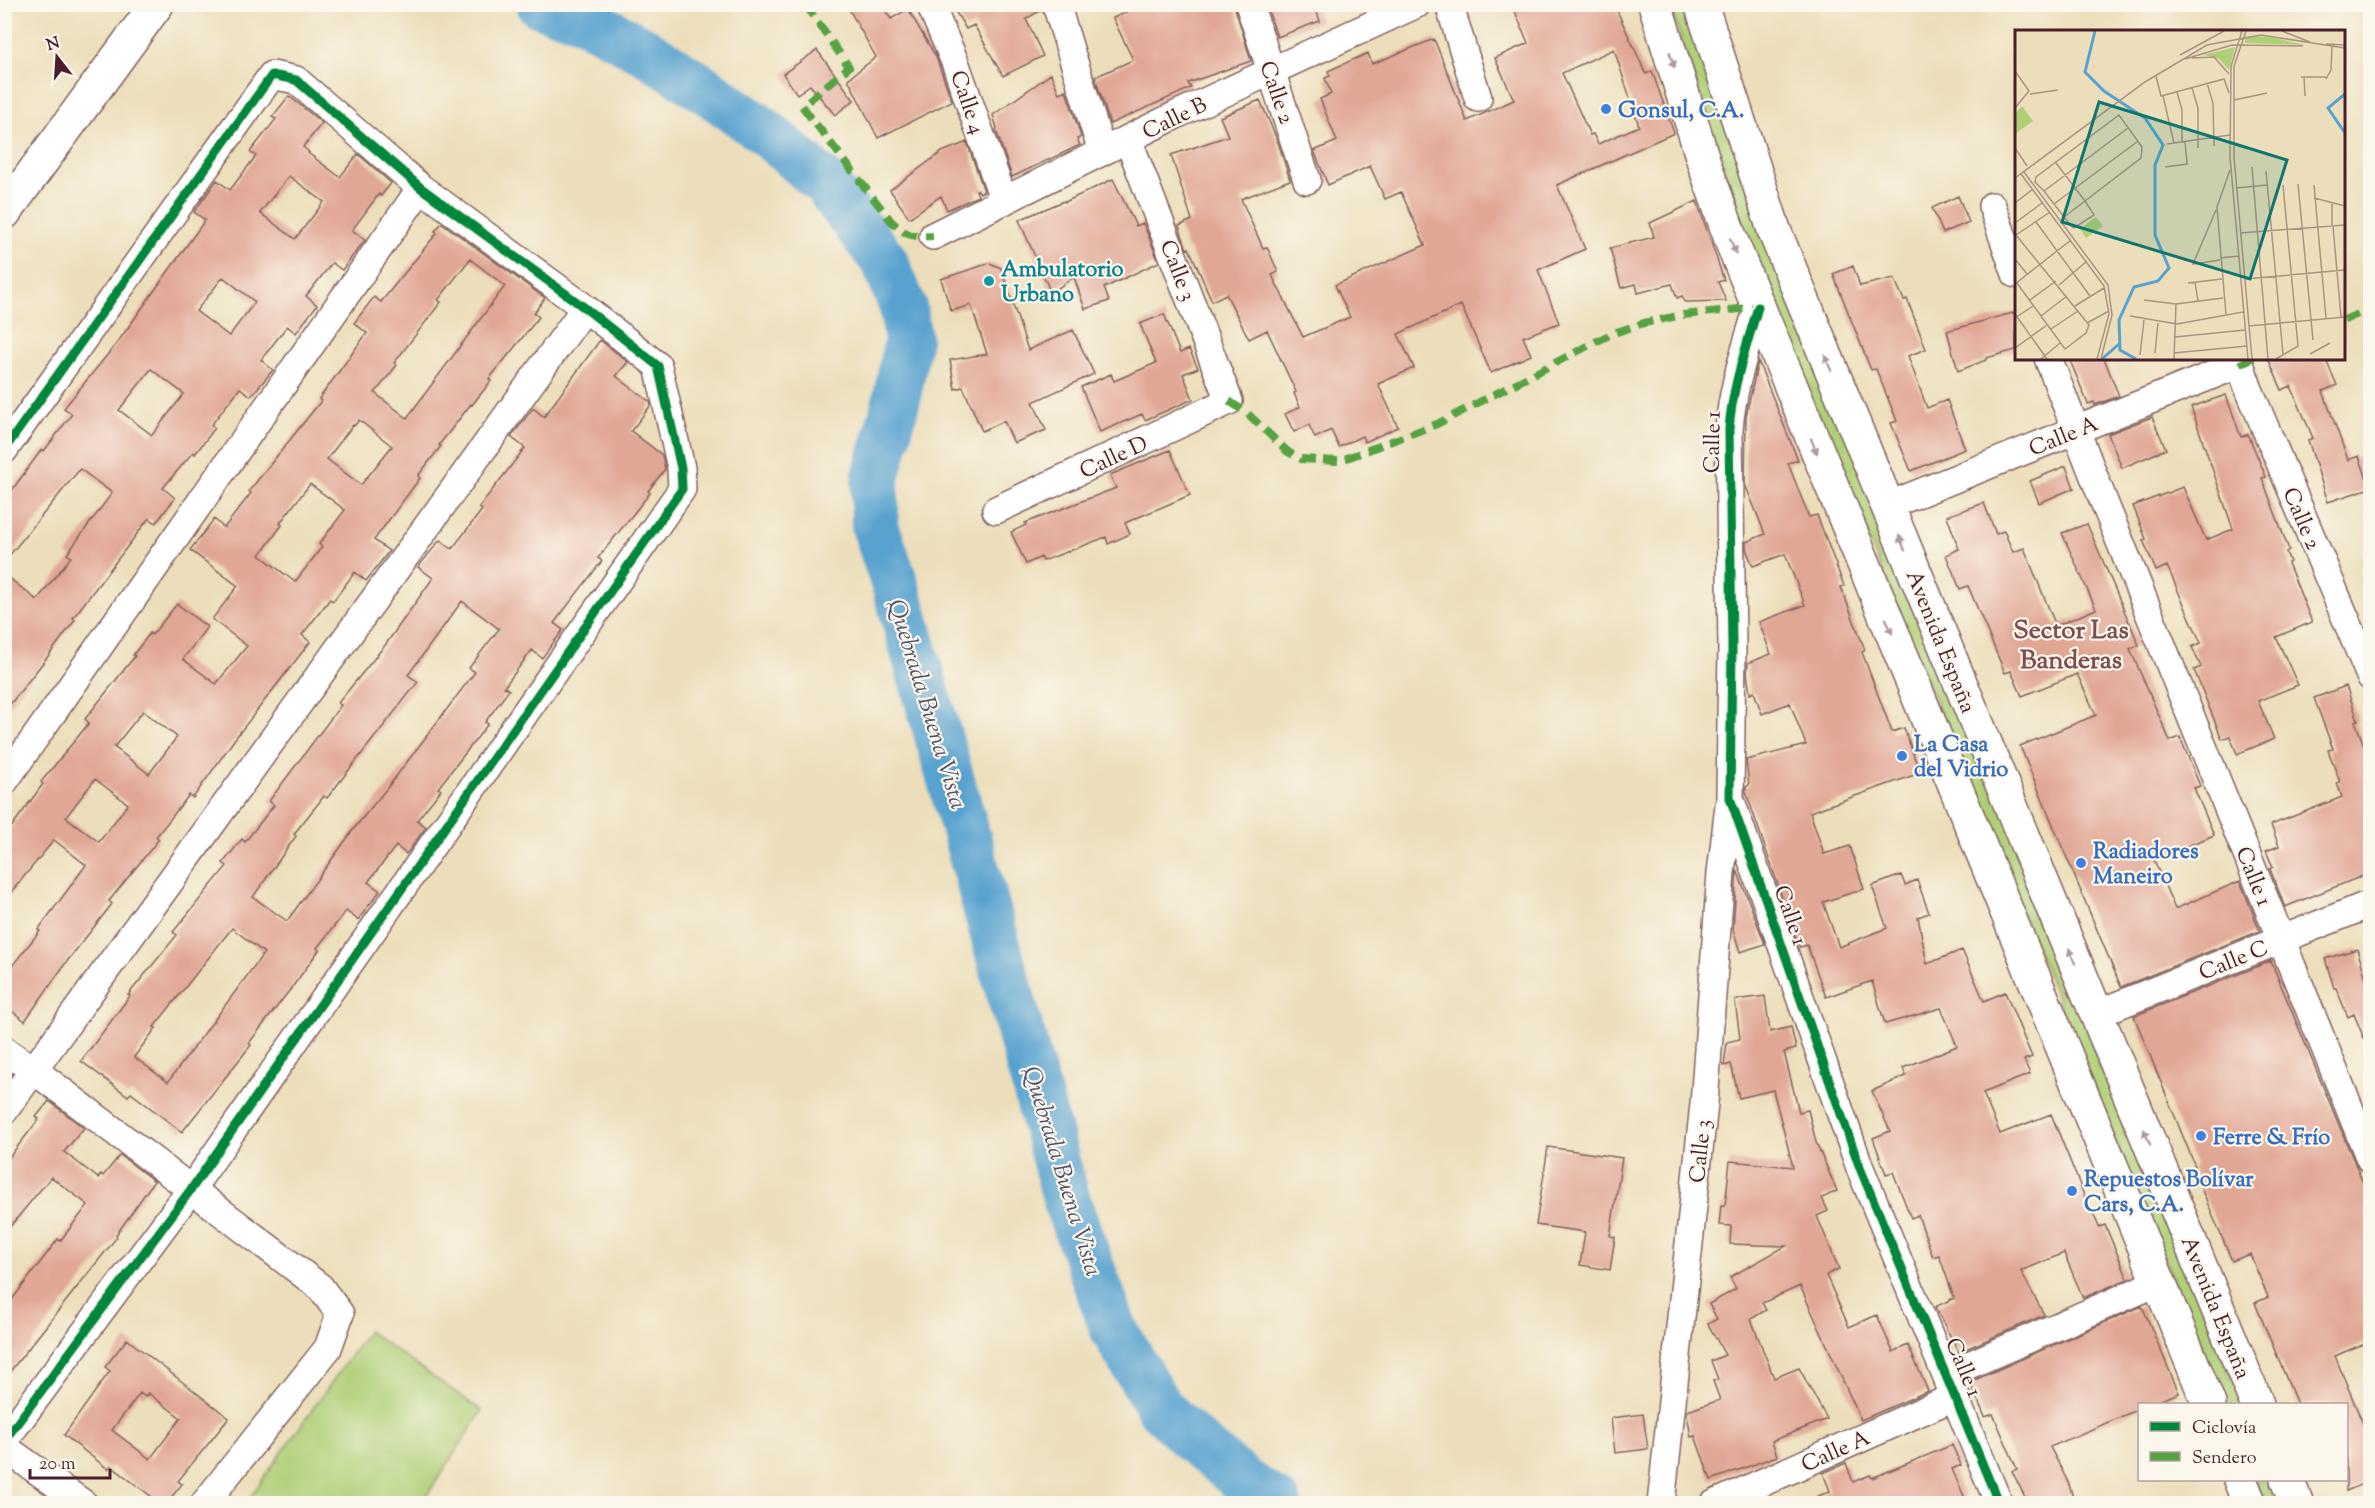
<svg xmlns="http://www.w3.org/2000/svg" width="2375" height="1508" font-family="'Sorts Mill Goudy',serif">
  <rect width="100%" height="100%" fill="#fbf7ec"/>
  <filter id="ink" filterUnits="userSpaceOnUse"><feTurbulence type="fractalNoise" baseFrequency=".0167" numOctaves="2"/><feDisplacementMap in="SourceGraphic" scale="12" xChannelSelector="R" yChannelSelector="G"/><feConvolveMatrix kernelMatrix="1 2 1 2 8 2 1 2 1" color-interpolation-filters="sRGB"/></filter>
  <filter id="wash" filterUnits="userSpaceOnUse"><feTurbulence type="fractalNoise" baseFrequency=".008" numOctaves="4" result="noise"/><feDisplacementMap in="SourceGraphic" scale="24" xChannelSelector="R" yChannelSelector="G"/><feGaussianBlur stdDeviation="1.35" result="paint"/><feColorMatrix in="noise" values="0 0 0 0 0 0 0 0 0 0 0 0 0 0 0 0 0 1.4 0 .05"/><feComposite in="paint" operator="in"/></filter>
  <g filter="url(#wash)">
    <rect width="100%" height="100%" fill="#ecdeba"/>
    <path fill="#afcf77" stroke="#7c7751" stroke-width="1.5" d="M1670,5H1686L2242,1404H2224L1746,240Z
      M368,1331L482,1411L422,1503H246Z
      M2255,1480H2273L2282,1503H2265Z"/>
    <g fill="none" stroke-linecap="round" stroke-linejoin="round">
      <path stroke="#58a2cf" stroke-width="48" d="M540,4L583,18L645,51L709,92L764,131L825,183L885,262L903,307L908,339L896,402L875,481V526L896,588L964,826L1068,1205L1114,1330L1159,1407L1193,1440L1240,1478L1278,1504"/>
    </g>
    <g id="blocks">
      <path fill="#e1a795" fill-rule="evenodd" d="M846,4H881L891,19L908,9L936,57L952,101L878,138L848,79L876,57Z
        M951,4H1041V10L1026,19L1043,56L1003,76L974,25L966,29Z
        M1143,4H1234L1251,61L1188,83L1191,88L1110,124L1095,77L1133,60L1113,18Z
        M1266,4H1314L1320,21L1277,37Z
        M1512,4H1614L1646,74L1652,71L1674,133L1557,185L1585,249L1538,270L1559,323L1523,337L1531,355L1491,373L1461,305L1398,334L1414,368L1378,384L1398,427L1365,442L1362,436L1339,447L1331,430L1315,438L1309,425L1294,432L1285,414L1300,407L1294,393L1296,392L1267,330L1249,339L1226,294L1212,301L1189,248L1187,249L1179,226L1192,220L1171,155L1228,136L1220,117L1260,100L1278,142L1290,180L1241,199L1263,248L1267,247L1278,272L1272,275L1303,337L1350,317L1335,285L1425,245L1401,192L1385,199L1370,166L1328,185L1314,151L1337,141L1320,99L1331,94L1325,78L1330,76L1328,71L1368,53L1372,64L1434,39L1467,121L1514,100L1495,58L1528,43ZM1614,49L1639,126L1598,144L1593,134L1590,135L1562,73Z
        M817,50L854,100L835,115L810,85L797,94L783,74Z
        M1051,74L1059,93L1066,90L1081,137L1077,139L1080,145L1012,177L996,130L997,128L993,115Z
        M289,96L322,123L303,147L309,152L308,153L340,177L358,154L391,183L381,196L379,194L352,230L365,240L342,270L332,263L306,296L317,305L296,333L287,326L261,360L273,370L251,396L240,388L211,425L215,428L195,454L193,452L163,488L175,498L156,523L149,518L73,618L75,620L49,655L4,712V574L37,600L71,557L67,554L112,493L80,469L4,562V501L42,449L44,451L72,414L64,408L117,343L205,220L194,212L217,180L230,190L256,156L250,152L276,119L272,117ZM289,176L324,202L295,239L260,213ZM223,277L255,302L229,336L196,311ZM151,369L184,394L152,435L119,410Z
        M967,142L984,191L980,193L978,190H976L978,196L947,210L941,196L909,218L890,190L942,152Z
        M1113,179L1136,226L1143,223L1159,262L1104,288L1109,301L1085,309L1074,277L1051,293L1019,220L1064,201L1065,202Z
        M1958,196L1969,222L1943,233L1932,208Z
        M1697,201L1724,280L1718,282L1726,301L1685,302L1682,296L1677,298L1672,284L1638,293L1636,284L1621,288L1610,248L1654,237L1650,223Z
        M442,223L545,298L534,313L539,317L489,379L491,381L472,405L471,404L439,445L441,446L418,476L420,478L374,540L389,551L366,581L355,572L333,601L330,599L302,635L310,642L234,740L193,798L189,795L156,837L159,839L109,901L112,904L65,964L25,1021L4,1005V976L40,931L38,930L86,865L54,840L4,901V837L43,784L41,782L89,723L85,719L135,656L133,655L150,633L152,635L177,604L207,627L183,659L216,684L247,646L212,619L238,586L190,550L214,519L224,528L251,493L249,491L321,401L319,399L367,333L354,323L374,297L381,302L437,233L435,231ZM470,259L505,286L407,418L375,393L397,365L394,363L441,302L438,300ZM359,420L392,446L361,485L327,459L353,425L354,426ZM310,484L345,510L319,544L322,547L295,582L260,555L282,525L280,523ZM143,711L177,737L149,774L114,747ZM95,779L128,804L99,842L66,817Z
        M990,263L1001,268L1028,350L1073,330L1094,374L1033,402L1046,430L1014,443L1004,421L982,431L963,387L955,389L950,360L987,354L971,305L951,311L941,279Z
        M1853,266L1860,286L1894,278L1904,300L1907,299L1926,349L1908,356L1927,408L1947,400L1965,449L1911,471L1891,423L1897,421L1876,369L1871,370L1833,274Z
        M2016,312V350L1986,358V360L1958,371L1947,331Z
        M1164,314L1180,353L1189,349L1198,368L1183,374L1193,399L1145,420L1142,414L1100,432L1081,387L1111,374L1114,381L1156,363L1140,324Z
        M600,340L628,362L616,376L650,402L651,405L631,431L662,455L665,469L648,491L650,493L598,558L602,561L554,623L563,630L542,658L532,650L504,687L509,690L485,722L488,724L438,788L441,790L417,820L426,827L410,849L406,854L396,846L368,882L380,891L358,920L346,911L317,948L319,950L296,982L249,1043L251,1045L182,1132L131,1093L128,1096L81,1061L130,996L128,995L177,935L173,932L227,866L223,863L242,839L245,842L274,805L269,801L341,705L338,703L386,644L433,578L418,567L440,540L452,549L482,510L479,507L525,448L511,437L533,408L544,417ZM462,601L499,629L469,668L475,672L388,787L356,826L287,921L253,897L296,836L294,834L324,796L327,798L418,682L408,675ZM232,928L264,953L168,1082L134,1057L156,1028L154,1027Z
        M2069,358H2104L2119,396L2095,405L2094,402L2088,404Z
        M2268,358H2325L2337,385L2323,391L2348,460L2359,456L2370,488L2328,502L2308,440L2313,438L2291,386L2282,390Z
        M1758,361L1798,460L1788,463L1809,517L1817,515L1844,586L1841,587L1865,650L1862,652L1892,732L1904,728L1920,773L1810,812L1824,854L1850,846L1864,889L1823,902L1839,947L1887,928L1872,886L1901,875L1905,885L1917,880L1929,913L1918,917L1927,964L1962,950L1984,1001L2005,992L2032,1057L2024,1060L2030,1074L1983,1093L2000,1134L2051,1114L2086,1200L2087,1199L2099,1227L2105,1225L2128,1279L2083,1298L2064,1253L2021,1271L2044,1315L1959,1352L1935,1307L1954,1298L1939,1255L1933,1257L1918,1215L1911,1218L1893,1172L1886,1174L1873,1138L1890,1131L1872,1091L1906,1076L1903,1068L1957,1046L1941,1008L1885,1024L1872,981L1826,997L1807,945L1800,947L1795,935L1746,792V787L1749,785L1746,760L1806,745L1790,703L1762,714L1754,692L1750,694L1747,673L1748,663L1771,654L1759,622L1805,605L1785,554L1753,566L1746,549V542L1765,534L1745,484L1746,416Z
        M2226,395L2241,437L2248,434L2266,477L2262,478L2289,550L2286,552L2290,562L2288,563L2312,622L2276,637L2298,685L2258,701L2274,739L2237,754L2230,736L2222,739L2194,670L2201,667L2192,647L2201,643L2167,566L2156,571L2143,540L2146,539L2133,506L2183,487L2206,540L2233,529L2191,407Z
        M2152,417L2166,449L2122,468L2108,434Z
        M1170,450L1190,495L1125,523L1130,534L1108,544L1106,537L1043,561L1041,557L1026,564L1011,532L1026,525L1025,523L1116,488L1110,475Z
        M2066,466L2074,488L2039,503L2030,481Z
        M1984,503L1996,534L2004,531L2013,552L2024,548L2056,626L2096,609L2062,533L2087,524L2139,645L2130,649L2170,741L2180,737L2200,786L2194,788L2214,835L2154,860L2175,909L2240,881L2260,931L2121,987L2020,746L2096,715L2077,674L2022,696L2011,671L2005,673L1968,586L1960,589L1946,555L1959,549L1947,516Z
        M2346,686L2358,720L2355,721L2370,762V873L2285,907L2270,869L2273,867L2266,851L2279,846L2271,825L2342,797L2337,783L2340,782L2328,750L2333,749L2314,698Z
        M1737,870L1765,944L1740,952L1733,929Z
        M2357,949L2370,992V1053L2354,1014L2348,1017L2336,988H2334L2325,959Z
        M2271,961L2370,1200V1341L2335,1356L2370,1441V1481L2346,1491V1404H2297L2255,1303L2268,1297L2250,1254L2232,1261L2192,1167L2195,1166L2134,1016Z
        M1765,996L1770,1032L1791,1027L1796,1049L1784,1052L1799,1112L1808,1110L1816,1142L1837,1191L1822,1198L1828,1211L1817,1216L1839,1269L1826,1275L1849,1327L1877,1315L1893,1352L1908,1345L1928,1391L1861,1420L1800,1286L1762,1303L1766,1310L1751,1319L1774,1378L1799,1368L1827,1419L1772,1441L1777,1456L1711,1480L1695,1436L1691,1437L1687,1414V1411L1720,1400L1713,1381L1718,1379L1711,1361L1725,1355L1708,1324L1717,1319L1709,1304L1736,1289L1730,1277L1786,1246L1730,1244L1731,1226L1719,1225L1721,1205L1725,1206L1730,1161L1793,1167L1773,1090L1739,1098L1731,1064L1724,1066L1727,1042L1740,1039L1735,1000Z
        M49,1101L84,1128L64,1152L98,1178L101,1174L103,1176L120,1155L154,1181L116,1235L117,1237L4,1379V1310L58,1239L60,1241L88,1205L51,1177L4,1234V1164L39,1119L36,1117Z
        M1548,1147L1622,1158L1610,1236L1615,1237L1610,1270L1580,1265L1585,1232L1536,1225Z
        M2142,1306L2179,1393L2151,1404H2139V1409L2050,1447L2068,1482L2075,1503H2028L2012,1471L2017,1469L1993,1414L1985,1417L1970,1382Z
        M127,1339L229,1418L178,1481L182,1484L167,1503H160L111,1466L108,1469L64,1435L110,1371L105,1367ZM140,1393L145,1397L148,1393L181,1418L150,1459L112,1430Z
        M1643,1414L1648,1449L1615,1453L1611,1418Z
        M1952,1445L1961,1465L1952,1469L1967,1503H1802L1830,1491L1823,1473L1846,1463L1853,1482L1870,1475L1872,1478Z"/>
    </g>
  </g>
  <g filter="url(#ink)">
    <use href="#blocks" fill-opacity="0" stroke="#83625d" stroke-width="1.5"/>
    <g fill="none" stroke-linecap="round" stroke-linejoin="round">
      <g stroke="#83625d" stroke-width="30">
        <path id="minor" d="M930,4L955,62L1004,201
          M1056,4L1102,152
          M1249,4L1307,180
          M1449,4L1478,98
          M1992,206L2016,274
          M933,236L1176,115L1417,4
          M1758,307C1746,348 1732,387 1729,430L1732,647L1730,798L1860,1168L1999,1504
          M2048,358L2102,497L2370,1159
          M2238,358L2248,387L2370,676
          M4,450L272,75L296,80L421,188L585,308L658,366L681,468L682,489L192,1188L4,1441
          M1887,506L2240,364
          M996,510L1229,401L1128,139
          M4,782L421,188
          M2096,1014L2370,904
          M4,1050L35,1071L320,1287L340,1314L328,1348L204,1504
          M4,1111L585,308
          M1946,1375L2159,1282
          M4,1447L84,1504
          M1661,1504L1704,1104L1721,873L1729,805
          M1714,1504L1956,1396"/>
      </g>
      <g stroke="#83625d" stroke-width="36">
        <path id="major" d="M1655,4L1705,166L1733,245L2209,1404
          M1701,4L1774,230L2257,1404
          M4,213L157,4
          M2240,1480L2250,1504
          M2287,1480L2297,1504"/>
      </g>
      <use href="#minor" stroke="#fff" stroke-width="27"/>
      <use href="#major" stroke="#fff" stroke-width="33"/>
      <path stroke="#56a243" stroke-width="8" stroke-dasharray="15 8" stroke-linecap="butt" d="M805,4L849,67L802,106L891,221C907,236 911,237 933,236
        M2344,320L2370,309
        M2240,364L2252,358
        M1229,401L1247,413L1288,452L1301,459L1339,461L1437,424L1611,334L1644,323L1683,315L1758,307"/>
      <g stroke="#fbf7ec" stroke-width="13">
        <path id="cycleway" d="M1758,307C1746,348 1732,387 1729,430L1732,647L1730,798L1860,1168L1999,1504
          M4,450L272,75L296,80L421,188L585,308L658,366L681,468L682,489L192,1188L4,1441"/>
      </g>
      <use href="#cycleway" stroke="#00873e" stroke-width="9"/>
    </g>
    <defs><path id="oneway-solid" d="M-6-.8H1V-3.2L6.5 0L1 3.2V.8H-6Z" transform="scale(1.5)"/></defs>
    <g fill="#ae9aa0">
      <use href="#oneway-solid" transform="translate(1672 60) rotate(72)"/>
      <use href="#oneway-solid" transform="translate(1733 246) rotate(69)"/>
      <use href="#oneway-solid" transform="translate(1828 363) rotate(-112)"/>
      <use href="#oneway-solid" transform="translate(1814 446) rotate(68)"/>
      <use href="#oneway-solid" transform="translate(1902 543) rotate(-112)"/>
      <use href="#oneway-solid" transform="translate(1889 626) rotate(68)"/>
      <use href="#oneway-solid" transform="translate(2072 956) rotate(-112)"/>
      <use href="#oneway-solid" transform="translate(2147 1137) rotate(-112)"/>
    </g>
  </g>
  <g fill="#3f7fe0" stroke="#fbf7ec" stroke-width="2">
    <circle cx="1606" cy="109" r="6"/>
    <circle cx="1902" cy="756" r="6"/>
    <circle cx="2081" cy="863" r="6"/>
    <circle cx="2201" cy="1136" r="6"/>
    <circle cx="2072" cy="1191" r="6"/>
  </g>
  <circle fill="#0f9aa8" stroke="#fbf7ec" stroke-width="2" cx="989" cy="281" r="6"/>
  <g text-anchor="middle" stroke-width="4.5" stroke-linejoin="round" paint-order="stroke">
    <g font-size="22" fill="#4a1f2b" stroke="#fbf7ec">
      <text transform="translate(1278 92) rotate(71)" y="8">Calle 2</text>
      <text transform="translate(969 102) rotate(71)" y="8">Calle 4</text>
      <text transform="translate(1174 117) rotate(-26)" y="8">Calle B</text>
      <text transform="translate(1179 270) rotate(69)" y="8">Calle 3</text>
      <text transform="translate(2063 435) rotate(-22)" y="8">Calle A</text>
      <text transform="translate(1711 442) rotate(-89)" y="8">Calle 1</text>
      <text transform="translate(1113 456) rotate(-25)" y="8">Calle D</text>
      <text transform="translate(2303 518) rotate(67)" y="8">Calle 2</text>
      <text transform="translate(1942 641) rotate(68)" y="8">Avenida España</text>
      <text transform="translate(2255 876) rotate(68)" y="8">Calle 1</text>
      <text transform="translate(1792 915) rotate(71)" y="8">Calle 1</text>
      <text transform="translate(2233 959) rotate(-22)" y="8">Calle C</text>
      <text transform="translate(1699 1151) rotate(-84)" y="8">Calle 3</text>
      <text transform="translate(2217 1307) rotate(68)" y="8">Avenida España</text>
      <text transform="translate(1965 1367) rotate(67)" y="8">Calle 1</text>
      <text transform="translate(1835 1450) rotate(-24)" y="8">Calle A</text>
    </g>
    <g font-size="22" font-weight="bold" fill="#366cbe" stroke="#fbf7ec" text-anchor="start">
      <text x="1618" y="117">Gonsul, C.A.</text>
      <text x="1914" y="751">La Casa<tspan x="1914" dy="25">del Vidrio</tspan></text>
      <text x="2093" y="858">Radiadores<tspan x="2093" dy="25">Maneiro</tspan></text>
      <text x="2213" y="1144">Ferre &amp; Frío</text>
      <text x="2084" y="1186">Repuestos Bolívar<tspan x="2084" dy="25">Cars, C.A.</tspan></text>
    </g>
    <g font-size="22" font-weight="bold" fill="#0d838f" stroke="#fbf7ec" text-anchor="start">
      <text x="1001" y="276">Ambulatorio<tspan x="1001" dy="25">Urbano</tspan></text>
    </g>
    <g font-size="24" font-style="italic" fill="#50536d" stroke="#fbf7ec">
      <text transform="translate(928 704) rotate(73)" y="8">Quebrada Buena Vista</text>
      <text transform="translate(1063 1171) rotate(73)" y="8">Quebrada Buena Vista</text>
    </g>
    <g font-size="26" font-weight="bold" fill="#7f4f50" stroke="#fbf7ec">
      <text x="2071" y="638">Sector Las<tspan x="2071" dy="30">Banderas</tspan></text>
    </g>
  </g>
  <g transform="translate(2015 30)">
    <rect width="330" height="330" fill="#ecdeba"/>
    <path d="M237,6L255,7L290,15L230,13L231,7ZM220,17L214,40L204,29L189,25ZM7,76L18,91L0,104V84ZM81,187L88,196L71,208L65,199Z" fill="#afcf77"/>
    <path fill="none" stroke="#58a2cf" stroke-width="3" d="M80,1L70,42L89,61L130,88L148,115L140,135V205L154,238L143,251L119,257L104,290L105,320L121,329M330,64L313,78L330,103M87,329L104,314"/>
    <path fill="none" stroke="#ab9281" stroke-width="1.5" d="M227,1L216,36L215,127L233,329M231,1L219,36V127L237,329M267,1L295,12M311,14L330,15M165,25L209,1M177,28L199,27L214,44M170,29L217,15L288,16M0,41L14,61L0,78M141,46L146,66L209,49L214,63M286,47H311M289,47L290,66M311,49L316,40L317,17M192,53L198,73L199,116M177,58L183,78V118M162,62L167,80V111M15,64L43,60M148,66L159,113M219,70L252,63M152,114L215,105M0,118L12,136M41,133L70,171L79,185L59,198L57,197L49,187L29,161L20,152L21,147L104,85L127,117L126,128L70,171L49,187M150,137L172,134L170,111M237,137L253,329M251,141L268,324M9,142L93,255L97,285L86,329M6,144L89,256L94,284L82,329M0,148L130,52L192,15L246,5L330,18M283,154L298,310M299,155L311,288M221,158L252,155M29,161L113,98M299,168L330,176M0,173L18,159M39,174L123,111M201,180L178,234L205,230M21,192L75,266M0,193L27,173M317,196V172M318,196L326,287M225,203L330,195M1,205L74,295L71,303L50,319L2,253M1,205L35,182M205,228L224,226M0,229L12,244M230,249L330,240M180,252L183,271M173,253L207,249M0,254L56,210M44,255L72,231M15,270L41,251M129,270L161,274L208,268M60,276L89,258M0,284L32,329M211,285L202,177L215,140M26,286L52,266M115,286L162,294L228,282M0,288L18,276M72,293L94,281M234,296L330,287M36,299L63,281M160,307L230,300M0,318L32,295M140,323L143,293M159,323L232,316M295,324L315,313M125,325L129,290M26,329L45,313M159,329L161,274M261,329L283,316L268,155"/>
    <path fill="#0f766e" fill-opacity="0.15" stroke="#0f766e" stroke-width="3" d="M84,72L272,130L235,249L47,192Z"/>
    <rect width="330" height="330" fill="none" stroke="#4a1f2b" stroke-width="3"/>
  </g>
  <rect width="2375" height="1508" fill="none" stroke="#fbf7ec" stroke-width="24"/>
  <rect x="2138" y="1403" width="210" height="78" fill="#fbf7ec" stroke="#b4a19f" stroke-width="1.5"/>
  <rect x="2150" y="1422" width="30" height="9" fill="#00873e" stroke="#b4a19f" stroke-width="1.5"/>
  <text x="2192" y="1433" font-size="18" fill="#4a1f2b">Ciclovía</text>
  <rect x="2150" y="1452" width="30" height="9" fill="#56a243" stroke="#b4a19f" stroke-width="1.5"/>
  <text x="2192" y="1463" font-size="18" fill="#4a1f2b">Sendero</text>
  <g transform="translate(57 57) rotate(343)" stroke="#fbf7ec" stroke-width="4.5" paint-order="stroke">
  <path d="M0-4.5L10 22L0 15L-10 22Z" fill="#4a1f2b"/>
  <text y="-9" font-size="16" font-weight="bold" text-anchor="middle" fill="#4a1f2b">N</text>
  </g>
  <path d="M30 1469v9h80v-9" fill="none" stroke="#4a1f2b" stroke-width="3"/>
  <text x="39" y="1469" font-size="18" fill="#4a1f2b" stroke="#fbf7ec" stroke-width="4.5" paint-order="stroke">20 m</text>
</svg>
